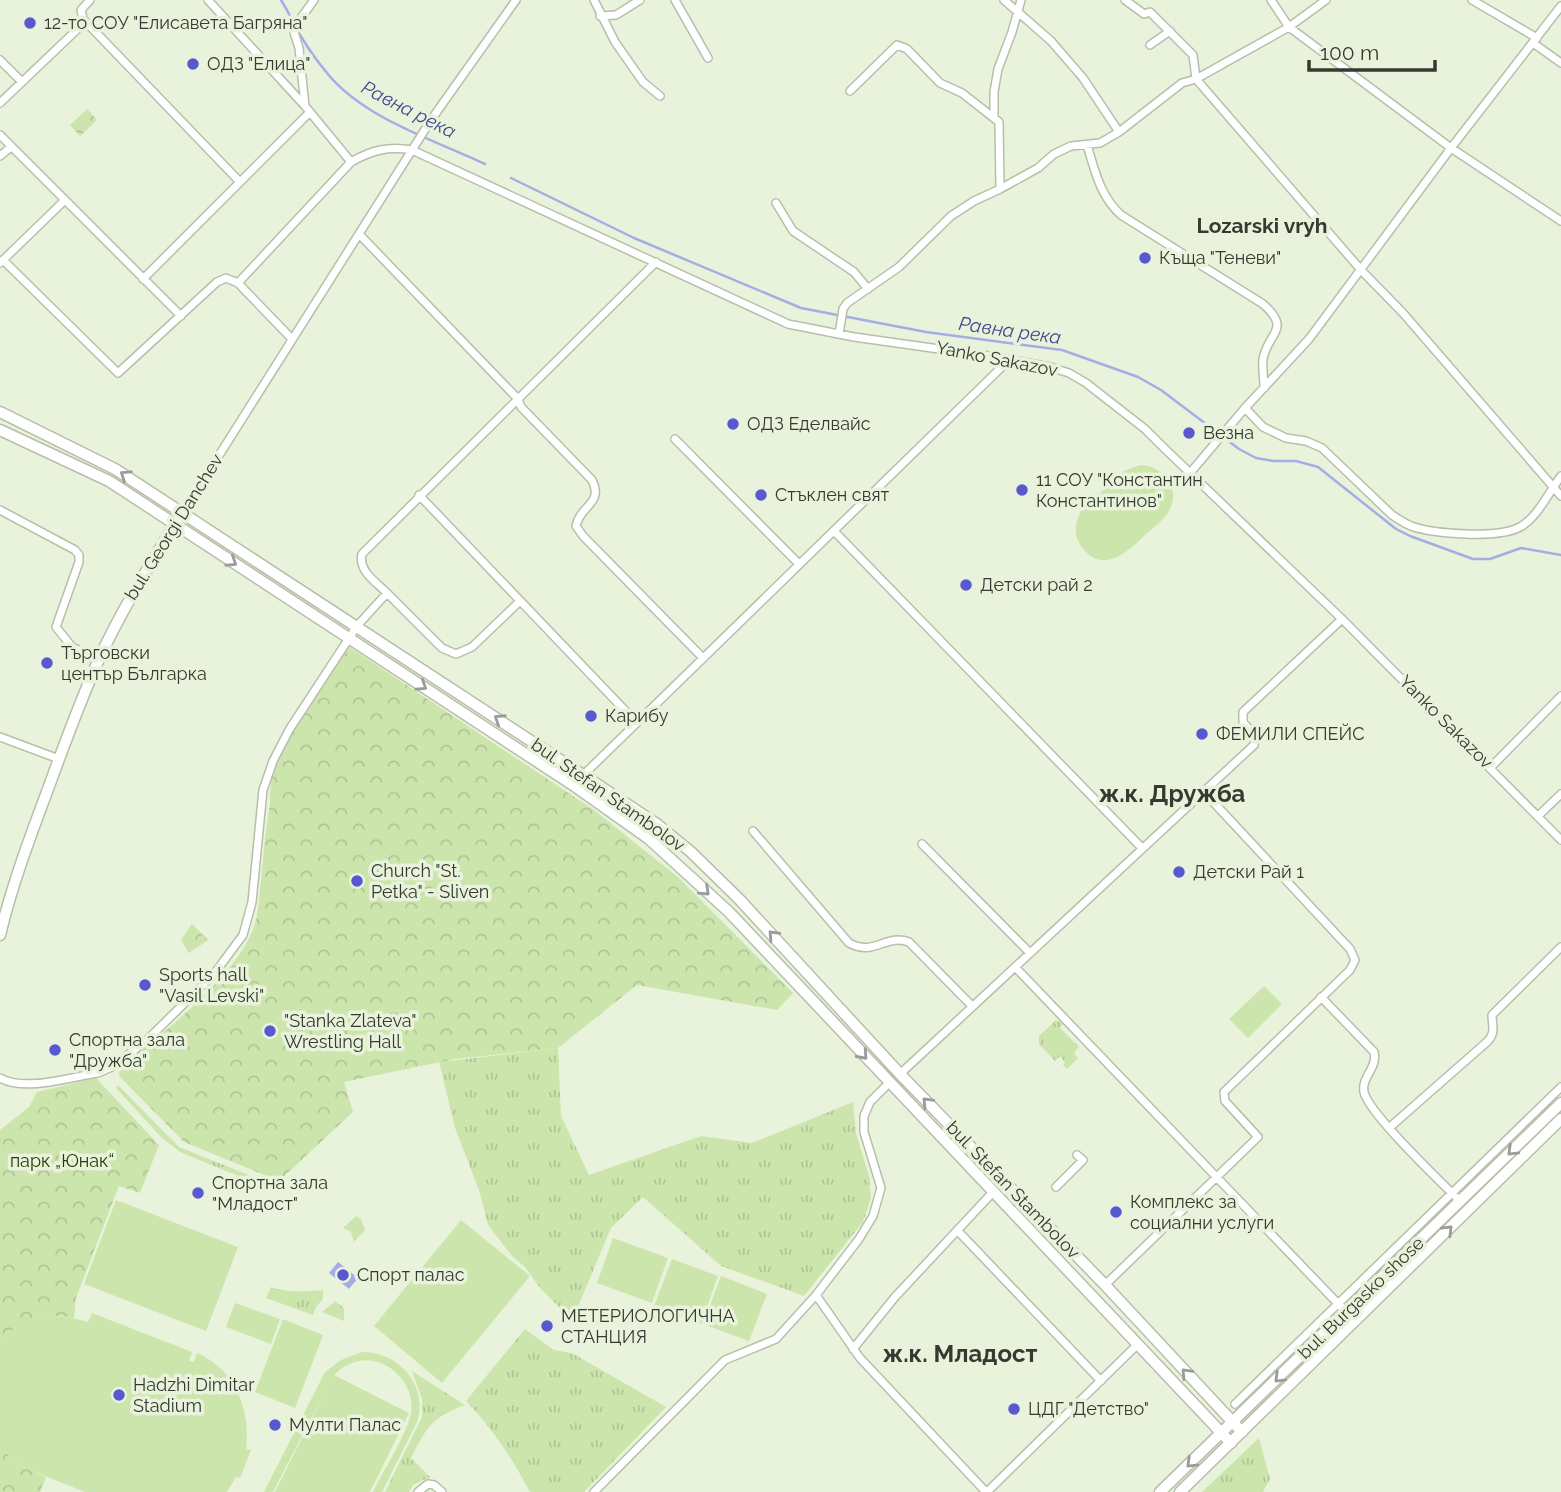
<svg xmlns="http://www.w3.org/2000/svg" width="1561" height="1492" font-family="Raleway,sans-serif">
  <defs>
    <pattern id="grass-tufts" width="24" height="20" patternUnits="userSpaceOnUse" patternTransform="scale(1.75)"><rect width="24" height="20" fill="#cce5ad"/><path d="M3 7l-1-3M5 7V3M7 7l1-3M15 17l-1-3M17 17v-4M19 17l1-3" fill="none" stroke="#b0c595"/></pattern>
    <pattern id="park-crowns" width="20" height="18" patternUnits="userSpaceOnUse" patternTransform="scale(1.75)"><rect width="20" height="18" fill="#cce5ad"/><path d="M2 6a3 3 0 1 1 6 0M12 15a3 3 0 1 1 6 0" fill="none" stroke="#b0c595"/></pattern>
    <pattern id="water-ripples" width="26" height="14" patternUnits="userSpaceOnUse" patternTransform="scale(1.75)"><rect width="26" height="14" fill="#a5ade5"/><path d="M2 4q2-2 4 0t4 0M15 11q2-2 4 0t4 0" fill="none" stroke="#878eba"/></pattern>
  </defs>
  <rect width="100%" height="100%" fill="#e9f3dc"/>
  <path fill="url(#grass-tufts)" d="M1056,1020L1063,1024L1060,1028L1079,1047L1074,1053L1078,1058L1067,1069L1063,1065L1065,1062L1060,1056L1055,1061L1039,1044V1036Z
    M558,1048L561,1116L589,1175L701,1136L752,1143L853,1102L856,1133L869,1176L871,1198L863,1222L804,1296L721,1266L643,1197L611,1228L574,1316L562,1310L540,1288L525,1267L512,1256L488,1225L480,1193L455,1128L439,1062Z
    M118,1085L179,1147L249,1175L248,1180L180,1152L160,1136L116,1088Z
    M356,1216L361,1219L365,1230L354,1242L351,1232L343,1228Z
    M271,1287C289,1293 304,1292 323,1290V1299L316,1307L313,1315L266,1298Z
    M335,1301L344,1308V1321L322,1312Z
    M525,1329L554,1350L572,1353L666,1407L584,1492H530C512,1458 493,1429 466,1401Z
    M412,1371L465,1405C431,1418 427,1427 411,1458L430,1477L413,1485L409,1492H385L422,1417V1399Z
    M1259,1438L1270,1479L1263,1492H1202Z"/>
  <path fill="url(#park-crowns)" d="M87,109L97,120L80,136L70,125Z
    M348,646L594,810L679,878L793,993L777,1010L637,985L558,1048L455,1059L344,1082L353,1112L279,1181L184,1142L119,1076L120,1066C161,1036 249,967 257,915C262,880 263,845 269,810C271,800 269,788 272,779C286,731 322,688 348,646Z
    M192,924L208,940L189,953L181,940Z
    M96,1078L159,1145L140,1193L119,1186L76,1298L74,1318C47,1312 20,1321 0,1340V1130L29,1107L37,1092Z
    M0,1448L23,1467L46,1477L40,1492H0Z"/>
  <path fill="#cce5ad" d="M1140,465C1165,466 1183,491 1167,514C1161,522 1152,529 1144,536C1127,553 1101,575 1081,546C1073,535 1075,523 1081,511L1124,471Z
    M1264,986L1282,1004L1248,1038L1229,1019Z
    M116,1200L238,1247L206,1331L84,1284Z
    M461,1220L530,1276L442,1383L374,1326Z
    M613,1238L668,1258L652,1303L597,1283Z
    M672,1259L718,1276L701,1324L654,1306Z
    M721,1276L767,1294L749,1341L703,1324Z
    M235,1303L280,1319L271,1344L226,1327Z
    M92,1313L192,1352L189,1361L194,1362L197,1353C235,1369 251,1410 246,1449L251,1450L240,1478L236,1477L227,1492H85L23,1467L0,1448V1340C25,1316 55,1311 88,1322Z
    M283,1319L323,1335L295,1408L255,1392Z
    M362,1352C399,1352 429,1386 417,1422L382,1492H373C382,1473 408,1432 411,1413C415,1391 399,1369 378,1362C362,1357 346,1363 334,1375L409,1413L370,1492H275L333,1376L273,1492H264L325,1372L341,1360Z"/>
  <path fill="url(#water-ripples)" d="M338,1262L358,1278L349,1289L329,1273Z"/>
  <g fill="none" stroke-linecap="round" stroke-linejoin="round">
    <path stroke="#a5ade5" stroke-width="2.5" d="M281,0C289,12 294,26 302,38C309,50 318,62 327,73C363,118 434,140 485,164
      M511,178L634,238L801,308L926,332L1062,350L1138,377L1161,390L1239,449L1256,458L1273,461H1296L1318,467L1396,529L1410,536L1473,559H1490L1521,548L1561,555"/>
    <g stroke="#b6bfaa" stroke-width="10">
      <path id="minor" d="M90,0L81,10L83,19L240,182
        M208,0L305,106L351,162
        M594,0L615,42L643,82L660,96
        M675,0L708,58
        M1004,0L1051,41L1083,78L1119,132
        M1125,0L1144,14L1150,12L1193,55L1196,79L1361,270L1403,313L1561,496
        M1271,0L1289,27L1451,148L1561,221
        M1472,0L1537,38
        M600,16L616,15L640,0
        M1533,43L1561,63
        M1150,45L1170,31
        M0,60L22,82
        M0,103L85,22
        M305,106L299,48L293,29L314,0
        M994,118V92L998,69L1012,32L1021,0
        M0,135L181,316
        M1087,145C1095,171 1100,196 1121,215L1263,304C1292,330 1268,332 1263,359C1262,367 1264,378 1264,388
        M0,156L11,147
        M1000,189L1038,168L1054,154L1071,146L1100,143L1119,132L1182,83L1196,79L1289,27L1326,0
        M776,203L793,231L854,272L868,289
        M359,234L518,399L521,407L592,480C604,504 580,505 576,526L583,536L703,658
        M3,260L118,373L217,282L226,278L238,283L292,339
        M0,263L65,200
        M143,279L310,112
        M238,283L351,162C372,150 388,146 412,150L788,324L854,337L996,357L1050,367L1069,373L1086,383L1145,429L1164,448L1342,619L1561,840
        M839,334L843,309L847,303L899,267L951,216L974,201L1000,189L999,122L962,93L940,83L907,49L897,45L850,91
        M1245,408L1263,427L1286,438L1306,441L1322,448L1392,515C1398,519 1404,523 1411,526C1434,534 1498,539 1520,527C1537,518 1549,492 1561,476
        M675,439L799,564
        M1190,473L1245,408L1309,339L1451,148L1561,6
        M419,495L637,723
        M0,510L75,550L79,555V562L56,627L72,647L98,660
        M182,514L431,120L516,0
        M834,531L1142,848
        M387,593L442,648L456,654L472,647L519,602
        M0,737L59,759
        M1491,767L1561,696
        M573,785L1010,359
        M1538,816L1561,794
        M753,831L849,943C875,957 886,933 909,942L972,1006
        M922,844L1030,953
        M1015,967L1346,1312
        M1321,997L1374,1052C1378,1068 1361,1077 1364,1092C1368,1113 1442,1183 1460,1201
        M900,1074L1254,745L1255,736L1243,722V712L1342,619
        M0,1078C25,1092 70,1077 98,1073L114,1066L148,1039L214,974L243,935L252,902L263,790L273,761L289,730L357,626L387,593C376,582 358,571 362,554L656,262
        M1389,1128L1488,1041C1496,1032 1492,1026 1492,1015L1561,947
        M1056,1187L1083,1160L1077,1155
        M957,1230L1101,1381
        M1105,1285L1258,1137L1225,1101L1224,1092L1350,970L1355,960L1350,949L1203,791
        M816,1295L860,1358L986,1492
        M853,1349L895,1297L994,1191
        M1235,1404L1561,1087
        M418,1492L428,1484L434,1485L442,1492
        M594,1492L725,1360L776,1339L816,1295L859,1239L873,1216L881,1188L864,1132V1116L870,1102L889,1083
        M987,1492L1138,1344"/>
    </g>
    <g stroke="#b6bfaa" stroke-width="13">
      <path id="secondary" d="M0,412L115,469L583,775L658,825L691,852L739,899L900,1074L1105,1285L1242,1432
        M0,430L109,481L573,785L649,839L729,912L1231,1443
        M0,935C12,885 30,837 48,789C64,745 80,701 99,659C121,611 149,565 178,520
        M1160,1492L1561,1103
        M1180,1492L1561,1119"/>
    </g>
    <use href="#minor" stroke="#fff" stroke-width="7"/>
    <use href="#secondary" stroke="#fff" stroke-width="10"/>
  </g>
  <defs><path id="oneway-chevron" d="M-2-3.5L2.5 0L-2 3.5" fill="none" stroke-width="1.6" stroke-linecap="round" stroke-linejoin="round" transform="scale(1.75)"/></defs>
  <g stroke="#9a9c98">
    <use href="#oneway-chevron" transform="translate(125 475) rotate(-146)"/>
    <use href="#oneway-chevron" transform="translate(232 562) rotate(33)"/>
    <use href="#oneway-chevron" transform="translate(422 686) rotate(33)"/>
    <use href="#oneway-chevron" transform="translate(499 719) rotate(-147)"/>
    <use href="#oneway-chevron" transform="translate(705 891) rotate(43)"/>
    <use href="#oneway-chevron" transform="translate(773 935) rotate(-133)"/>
    <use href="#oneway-chevron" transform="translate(863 1055) rotate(48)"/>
    <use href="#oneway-chevron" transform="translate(927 1102) rotate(-134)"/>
    <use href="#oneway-chevron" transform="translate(1512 1151) rotate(136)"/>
    <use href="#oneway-chevron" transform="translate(1448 1230) rotate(-45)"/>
    <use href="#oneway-chevron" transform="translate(1186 1373) rotate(-133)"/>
    <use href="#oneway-chevron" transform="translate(1279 1378) rotate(136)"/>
    <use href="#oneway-chevron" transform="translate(1191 1463) rotate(136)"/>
  </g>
  <g fill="#5858cf" stroke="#e9f3dc" stroke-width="2.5">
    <circle cx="30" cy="23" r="7"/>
    <circle cx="193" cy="64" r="7"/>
    <circle cx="1145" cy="258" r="7"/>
    <circle cx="733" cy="424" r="7"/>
    <circle cx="1189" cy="433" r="7"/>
    <circle cx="1022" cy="490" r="7"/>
    <circle cx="761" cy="495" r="7"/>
    <circle cx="966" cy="585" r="7"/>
    <circle cx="47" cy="663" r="7"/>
    <circle cx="591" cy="716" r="7"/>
    <circle cx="1202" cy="734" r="7"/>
    <circle cx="1179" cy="872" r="7"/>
    <circle cx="357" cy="881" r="7"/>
    <circle cx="145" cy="985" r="7"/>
    <circle cx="270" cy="1031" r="7"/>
    <circle cx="55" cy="1050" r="7"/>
    <circle cx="198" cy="1193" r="7"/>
    <circle cx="1116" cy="1212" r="7"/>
    <circle cx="343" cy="1275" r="7"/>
    <circle cx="547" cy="1326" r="7"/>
    <circle cx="119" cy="1395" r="7"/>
    <circle cx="1014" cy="1409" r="7"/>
    <circle cx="275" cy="1425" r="7"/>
  </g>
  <g text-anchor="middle" stroke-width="7" stroke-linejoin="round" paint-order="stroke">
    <g font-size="18" fill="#363a31" stroke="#e9f3dc" text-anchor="start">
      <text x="44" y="29">12-то СОУ "Елисавета Багряна"</text>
      <text x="207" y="70">ОДЗ "Елица"</text>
      <text x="1159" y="264">Къща "Теневи"</text>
      <text x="747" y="430">ОДЗ Еделвайс</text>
      <text x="1203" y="439">Везна</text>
      <text x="1036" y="486">11 СОУ "Константин<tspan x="1036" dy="21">Константинов"</tspan></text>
      <text x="775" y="501">Стъклен свят</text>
      <text x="980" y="591">Детски рай 2</text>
      <text x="61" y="659">Търговски<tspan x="61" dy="21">център Българка</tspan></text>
      <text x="605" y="722">Карибу</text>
      <text x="1216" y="740">ФЕМИЛИ СПЕЙС</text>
      <text x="371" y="877">Church "St.<tspan x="371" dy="21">Petka" - Sliven</tspan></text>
      <text x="1193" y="878">Детски Рай 1</text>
      <text x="159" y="981">Sports hall<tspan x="159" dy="21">"Vasil Levski"</tspan></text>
      <text x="284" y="1027">"Stanka Zlateva"<tspan x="284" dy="21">Wrestling Hall</tspan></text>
      <text x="69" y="1046">Спортна зала<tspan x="69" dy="21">"Дружба"</tspan></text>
      <text x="212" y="1189">Спортна зала<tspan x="212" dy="21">"Младост"</tspan></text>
      <text x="1130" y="1208">Комплекс за<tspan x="1130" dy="21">социални услуги</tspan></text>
      <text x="357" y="1281">Спорт палас</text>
      <text x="561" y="1322">МЕТЕРИОЛОГИЧНА<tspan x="561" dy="21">СТАНЦИЯ</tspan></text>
      <text x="133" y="1391">Hadzhi Dimitar<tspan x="133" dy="21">Stadium</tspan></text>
      <text x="1028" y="1415">ЦДГ "Детство"</text>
      <text x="289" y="1431">Мулти Палас</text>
    </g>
    <g font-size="18" fill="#363a31" stroke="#e9f3dc">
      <text transform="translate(997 359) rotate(11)" y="6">Yanko Sakazov</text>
      <text transform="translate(174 527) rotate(-58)" y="6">bul. Georgi Danchev</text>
      <text transform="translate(1446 722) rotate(45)" y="6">Yanko Sakazov</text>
      <text transform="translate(608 795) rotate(35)" y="6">bul. Stefan Stambolov</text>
      <text transform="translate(1013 1190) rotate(46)" y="6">bul. Stefan Stambolov</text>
      <text transform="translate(1361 1298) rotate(-44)" y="6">bul. Burgasko shose</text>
    </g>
    <g font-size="18" fill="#283d00" stroke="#e9f3dc">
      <text x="62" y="1167">парк „Юнак“</text>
    </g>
    <g font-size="19" font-style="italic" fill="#43478b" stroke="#e9f3dc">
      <text transform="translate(409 109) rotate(27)" y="7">Равна река</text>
      <text transform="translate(1010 330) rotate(8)" y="7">Равна река</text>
    </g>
    <g font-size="21" font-weight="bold" fill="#363a31" stroke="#e9f3dc">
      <text x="1262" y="233">Lozarski vryh</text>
    </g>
    <g font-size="24" font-weight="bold" fill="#363a31" stroke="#e9f3dc">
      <text x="1172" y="802">ж.к. Дружба</text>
      <text x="960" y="1362">ж.к. Младост</text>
    </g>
  </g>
  <path d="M1309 60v10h126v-10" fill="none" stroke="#363a31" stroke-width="3.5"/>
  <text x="1320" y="60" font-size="21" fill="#363a31" stroke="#e9f3dc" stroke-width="5" paint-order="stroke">100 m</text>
</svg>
